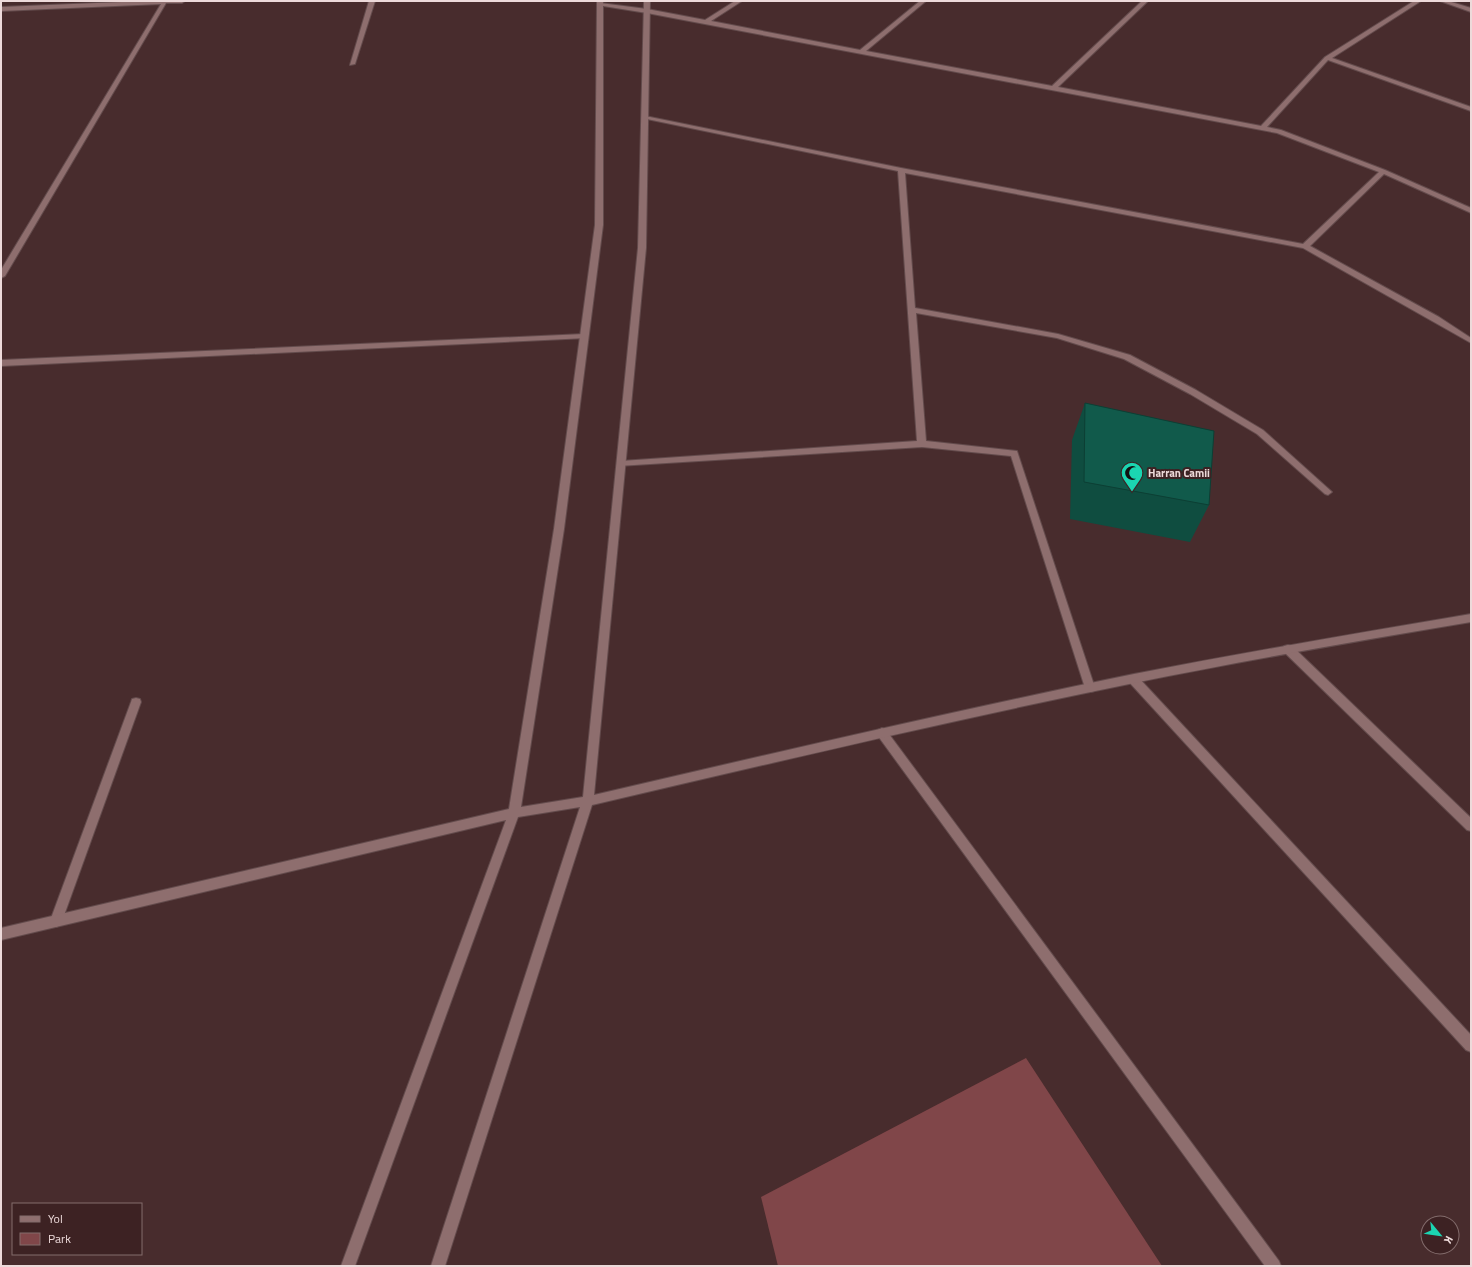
<svg xmlns="http://www.w3.org/2000/svg" width="1472" height="1267" font-family="'Titillium Web',sans-serif">
  <rect width="100%" height="100%" fill="#482c2d"/>
  <path fill="#804649" d="M1026,1058L1162,1266H778L761,1197Z"/>
  <g fill="none" stroke-linecap="round" stroke-linejoin="round">
    <g stroke="#634b4c" stroke-width="2">
      <path id="service" d="M584,334L588,336L587,338L1,366V360Z"/>
    </g>
    <g stroke="#634b4c" stroke-width="2">
      <path id="minor" d="M145,1H185L182,3H166L5,276L1,278V270L161,4L1,11V7Z
        M369,1H375L355,64L350,65Z
        M735,1H742L711,21L860,50L920,1H926L866,51L1052,86L1142,1H1148L1058,87L1261,126L1325,57L1414,1H1421L1332,58L1471,107V111L1328,60L1267,127L1281,130L1385,170L1471,208V213L1469,212L1384,174L1310,246L1439,317L1471,338V343L1303,248L905,173L915,308L1058,334L1130,355L1196,390L1263,430L1332,492L1328,495L1325,494L1257,434L1190,394L1124,359L1057,338L916,313L926,441L1017,451L1095,688L1094,691L1090,692L1086,691L1011,456L922,447L618,466L617,464L621,461L917,441L898,171L642,118L645,116L901,168L1303,244L1379,172L1277,133L647,13L597,5L600,3L647,9L705,20Z
        M1440,1H1448L1471,8V12Z
        M1288,645L1292,646L1471,818V831L1467,830L1284,652L1283,649L1284,646Z
        M1133,675L1137,676L1471,1035V1052L1466,1050L1129,682L1128,679L1129,676Z
        M136,698L140,699L141,702L62,921L60,925L56,927L52,925L50,921L131,702L132,699Z
        M882,728L886,730L1279,1261L1281,1266H1265L878,736L877,733L878,730Z"/>
    </g>
    <g stroke="#634b4c" stroke-width="2">
      <path id="secondary" d="M597,1H603V225L564,529L521,807L583,797L638,248L644,1H650L646,248L594,795C774,753 954,711 1134,674C1246,652 1359,633 1471,614V622C1358,641 1246,660 1134,683C952,720 772,763 592,805L445,1266H431L580,807L518,817L355,1266H341L506,820L1,940V928L509,809L554,529L595,225Z"/>
    </g>
    <use href="#service" fill="#8e6e6e" fill-rule="evenodd"/>
    <use href="#minor" fill="#8e6e6e" fill-rule="evenodd"/>
    <use href="#secondary" fill="#8e6e6e" fill-rule="evenodd"/>
  </g>
  <path fill="#0f4d40" d="M1085,403L1209,505L1190,542L1070,519L1072,440Z"/>
  <path fill="#115a4b" stroke="#0c3f34" d="M1085,403L1214,431L1209,505L1084,482Z"/>
  <defs>
    <g id="mosque-pin" transform="scale(1.15)"><path d="M0 17L-7.5 6A9.5 9.5 0 1 1 7.5 6Z" fill="#1bd5b1" stroke="#3d2223"/><path d="M3.5-4.9A6 6 0 1 0 3.5 4.9A5 5 0 1 1 3.5-4.9Z" fill="#111"/></g>
  </defs>
  <g fill-rule="evenodd">
    <use href="#mosque-pin" x="1132" y="473"/>
  </g>
  <g text-anchor="middle" stroke-width="4" stroke-linejoin="round" paint-order="stroke">
    <g font-size="11" font-weight="bold" fill="#eddada" stroke="#3d2223" text-anchor="start">
      <text x="1148" y="477">Harran Camii</text>
    </g>
  </g>
  <rect width="1472" height="1267" fill="none" stroke="#eddada" stroke-width="4"/>
  <rect x="12" y="1203" width="130" height="52" fill="#3d2223" stroke="#836c6c"/>
  <rect x="20" y="1216" width="20" height="6" fill="#8e6e6e" stroke="#836c6c"/>
  <text x="48" y="1223" font-size="12" fill="#eddada">Yol</text>
  <rect x="20" y="1233" width="20" height="12" fill="#804649" stroke="#836c6c"/>
  <text x="48" y="1243" font-size="12" fill="#eddada">Park</text>
  <g transform="translate(1440 1235) rotate(119)"><circle r="19" fill="#3d2223" stroke="#836c6c"/>
  <path d="M0-3L7 15L0 10L-7 15Z" fill="#1bd5b1"/>
  <text y="-6" font-size="11" font-weight="bold" text-anchor="middle" fill="#eddada">K</text>
  </g>
</svg>
